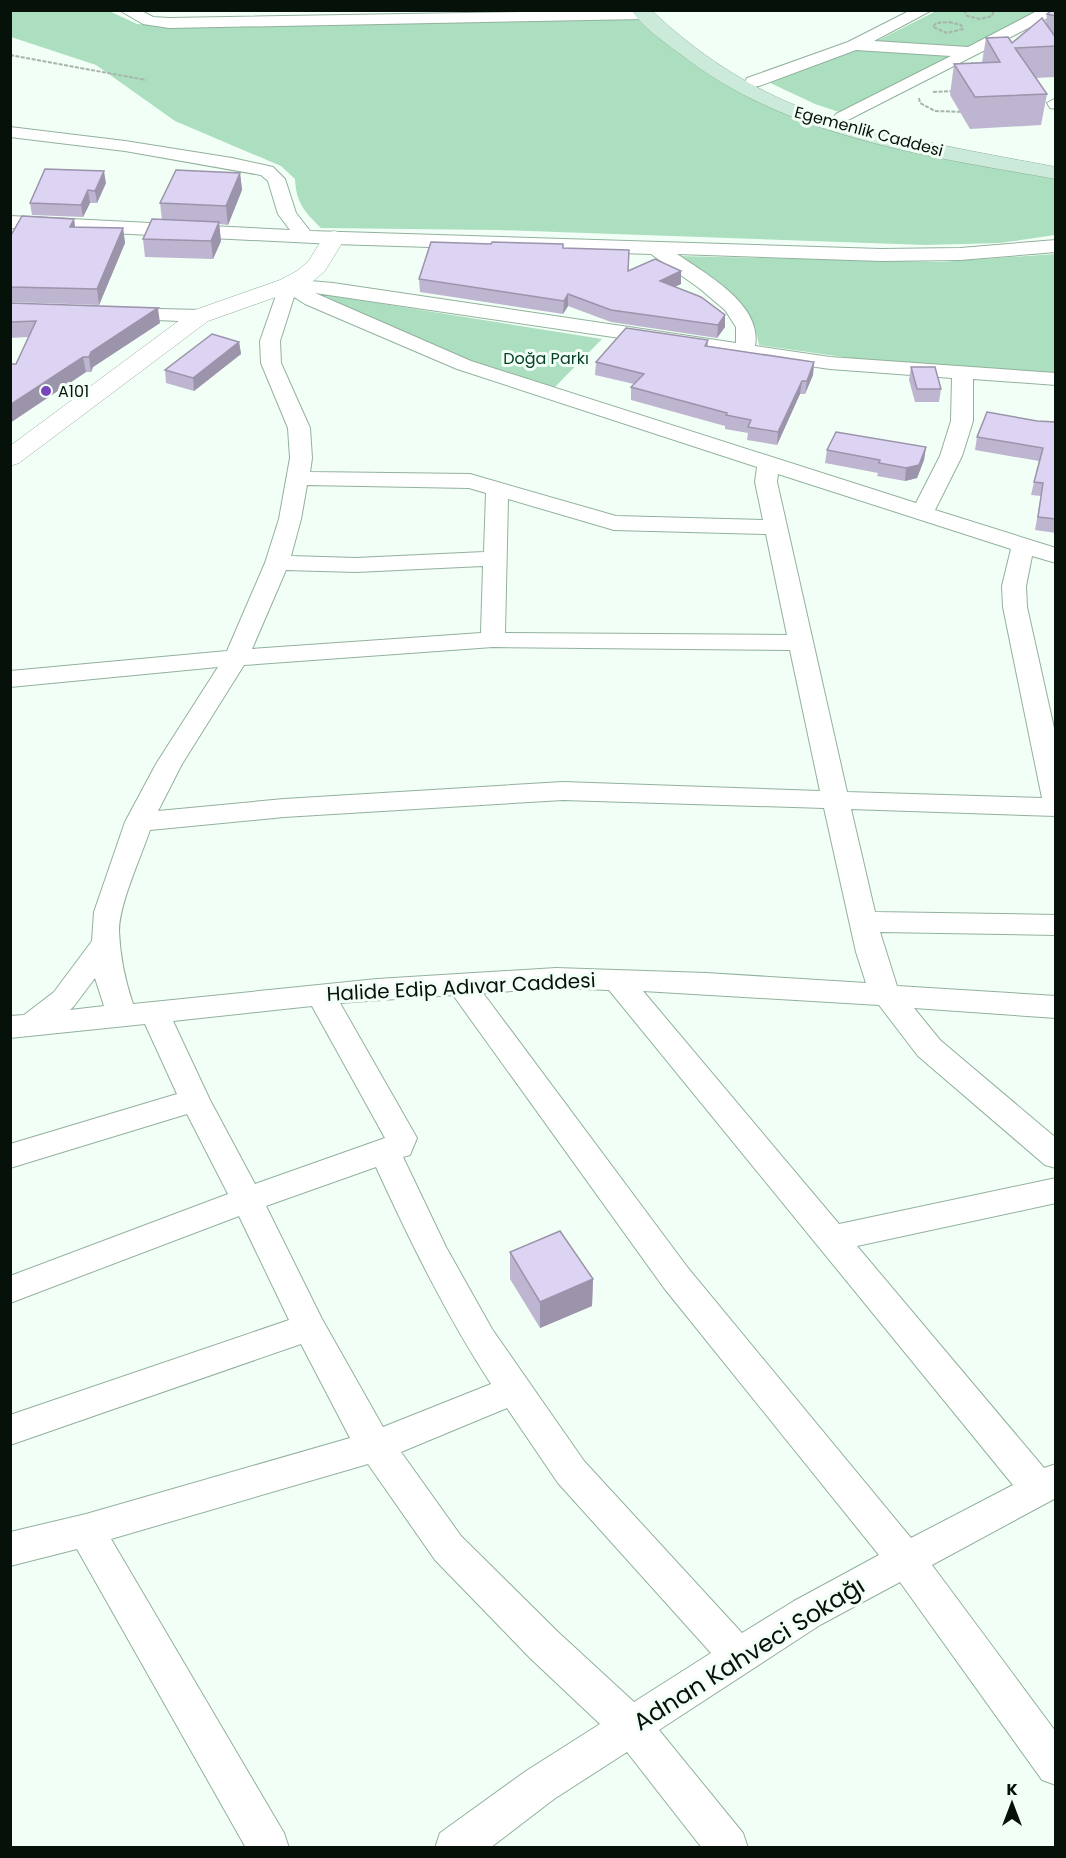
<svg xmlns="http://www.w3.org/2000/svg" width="1066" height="1858" font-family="Poppins,sans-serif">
  <rect width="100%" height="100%" fill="#f2fff6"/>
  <path fill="#abdfbf" d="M11,10L109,11L137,24L196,28L638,19L719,81L799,120L886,143L1055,178V235L1000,243L926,245L498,230L321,228C305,212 296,203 295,179L281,166L175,121L96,65L11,37Z
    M936,11H1042L963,49L875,42Z
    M859,48L957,53L842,113L815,104L766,81Z
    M1055,254V374L871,361L759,345L755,326L747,314L678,256L941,262Z
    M321,294L602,339L554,388C473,364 396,332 321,294Z"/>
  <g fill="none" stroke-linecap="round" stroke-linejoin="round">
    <g stroke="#92b19d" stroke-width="2">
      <path id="minor" d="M119,10H140L153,17L169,18L648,10L651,14L643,19L169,28L143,24Z
        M911,10H932L874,41L968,47L1039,10H1056V14L842,123L836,122L833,118L836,114L951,56L856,50L759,86L753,87L745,82L747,78L848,42Z
        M1056,98V109L1050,108L1047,103Z
        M10,127L125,141L232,158L273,167L285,179L296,213L310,231L881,249L960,248L1056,240V252L960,260L881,261L677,254C706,274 763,305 755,346L830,357L1056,373V385L973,379V421L962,456L935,510L1056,548V563L1032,556L1026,586L1027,607L1056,737V816L851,809L875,912L1056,915V935L880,932L897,986L1056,996V1018L914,1008L940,1040L1056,1138V1168L1045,1165L918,1056L879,1005L643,991L839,1224L1056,1178V1203L857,1246L1044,1468L1056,1464V1498L932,1565L1056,1732V1785L1042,1780L900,1582L820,1625L659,1730L743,1833L748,1848H702L627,1752L554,1799L490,1848H435L440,1833L526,1771L600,1724L530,1658L435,1560L368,1464L111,1539L284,1833L289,1848H246L77,1549L10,1566V1532L86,1514L350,1438L301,1344L10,1445V1415L289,1320L239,1216L10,1303V1276L228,1194L187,1114L10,1168V1144L177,1094L145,1024L10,1038V1016L24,1015L54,992L92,941L94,912L125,822L156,764L218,667L10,687V671L227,651L265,563L279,519L290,458L288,428L261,363L260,341L281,281L288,279L333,283L736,343V327L725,310L699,288L651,254L334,244L10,228V216L290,230L278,214L268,181L261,175L125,151L10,137ZM315,293L830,369L952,378L951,421L940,456L916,503L471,361ZM294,297L305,304L457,369L757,467L755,482L763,520L616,516L470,474L310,472L312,458L310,428L281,363L280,341ZM778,474L1011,549L1002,586L1003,607L1042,798L847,792L777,482ZM307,485L469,488L486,493L484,552L356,558L291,556L301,519ZM508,499L614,530L766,534L787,635L505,633ZM483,566L481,633L252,649L286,570L356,572ZM493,647L790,650L820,791L563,782L284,799L158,811L182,764L244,665ZM563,800L824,808L856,952L866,983L706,973L556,968L377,979L133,1004C125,980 120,956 119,931C119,904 141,857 150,830L284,817ZM95,978L104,1006L70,1010L74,1006ZM556,988L609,990L1013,1485L911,1538L688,1268L483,993ZM453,995L664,1288L879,1555L794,1601L742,1633L584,1461L492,1329L446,1247L403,1157L410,1155L417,1138L340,1003ZM312,1006L385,1138L255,1184L210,1100L173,1021ZM376,1167C410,1241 446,1315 491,1384L383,1427L322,1319L266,1206ZM507,1408L558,1483L711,1653L634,1702L558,1632L461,1536L401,1452Z
        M121,308L200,310L207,312L210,316L207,320L200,322L114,318L111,314L114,310Z"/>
    </g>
    <g stroke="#92b19d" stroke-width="1">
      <path id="tertiary" d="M334,231L342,233L345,238L325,271L313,281L296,290L208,321L19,463L10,466V446L192,311L280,280L297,271L308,262L326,233Z"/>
    </g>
    <g stroke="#92b19d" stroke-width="1">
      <path id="secondary" d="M631,10H651C696,53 749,88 807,110C831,119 857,125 882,131C939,146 997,156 1056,167V179C926,156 785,137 679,53C662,41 643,27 631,10Z"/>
    </g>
    <path stroke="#a7b4ab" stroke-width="2" stroke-dasharray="4 1.5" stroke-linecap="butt" d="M964,10L967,16L980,19L992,16L993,13L990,10
      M949,22L961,25L963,29L947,33L933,27L936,23Z
      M10,55L146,80
      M933,92L953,91
      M919,98L920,103L935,111L965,112"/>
    <use href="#minor" fill="#fff" fill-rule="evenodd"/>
    <use href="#tertiary" fill="#fff" fill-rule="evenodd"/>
    <use href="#secondary" fill="#cbeada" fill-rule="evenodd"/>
  </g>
  <path fill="#beb5d1" d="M1056,10V77L1035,78L1047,94L1041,125L970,129L950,95L954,64L982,62L986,38L1012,43L1046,24L1047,14Z
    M240,173L242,190L228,225L219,224L221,241L213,259L145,257L143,239L162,220L160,203Z
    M106,183L97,203H90L83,217L32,215L30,203Z
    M74,219L75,227L123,228L125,243L99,305L10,302V237Z
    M563,248L628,271L681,284L674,287L725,327L717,338L611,322L568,306L563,314L420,292L419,279Z
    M10,303L160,323L93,367L91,372H86L10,423V364H16L29,337L10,338Z
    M708,340V346L814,362L813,375L805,394H800L777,445L747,440L748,433L725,429V426L631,400V387L634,384L595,375L596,362Z
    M239,342L241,354L194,391L166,383L165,370Z
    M911,367L941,389L939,402H915L909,380Z
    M1037,421L1056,422V533L1035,530L1041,496L1031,495L1039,461L975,450L977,437Z
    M926,447L924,460L917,478L905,481L877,476L878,473L825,463L827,450Z
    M510,1252L593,1279L592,1306L540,1328L510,1279Z"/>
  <path fill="#9b94aa" d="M104,171L106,183L97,203L95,191Z
    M240,173L242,190L228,225L226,206Z
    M88,190L90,203L83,217L81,205Z
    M74,219L76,234L70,227Z
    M219,222L221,241L213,259L211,241Z
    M123,228L125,243L99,305L97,289Z
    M681,271V284L659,294L660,281Z
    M568,294V306L563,314L564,301Z
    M158,308L160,323L93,367L91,372L89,357L91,352Z
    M725,315V327L717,338L718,325Z
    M239,342L241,354L194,391L193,378Z
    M83,357L86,372L10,423V405Z
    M814,362L813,375L805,394L807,381Z
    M802,381L800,394L777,445L778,432Z
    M926,447L924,460L917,478L905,481L906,468Z
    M593,1279L592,1306L540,1328V1302Z"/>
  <path fill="#ddd3f3" stroke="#9b94aa" stroke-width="1.5" d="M1052,10H1056V16L1047,14Z
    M1042,18L1056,38V46L1015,48L1047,94L975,97L954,64L1000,62L986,38L1008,37L1012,43Z
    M45,169L104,171L95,191L88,190L81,205L30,203Z
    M176,170L240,173L226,206L160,203Z
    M22,216L74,219L70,227L123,228L97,289L10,287V237Z
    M152,219L219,222L211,241L143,239Z
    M431,242L491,244L492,242L563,244V248L629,250L628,271L655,259L681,271L660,281L701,297L725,315L718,325L611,310L568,294L564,301L419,279Z
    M10,303L158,308L91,352L89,357H83L10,405V364H16L36,321L10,322Z
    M626,328L708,340L705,346L814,362L807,381H802L778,432L748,427L751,420L726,415L727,413L631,387L644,374L596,362Z
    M212,334L239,342L193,378L165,370Z
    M911,367H935L941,389H917Z
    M987,412L1037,421L1056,422V519L1038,517L1043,483L1034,482L1043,448L977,437Z
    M836,432L926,447L919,465L906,468L879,463L880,460L827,450Z
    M560,1231L593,1279L540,1302L510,1252Z"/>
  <circle fill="#7845bd" stroke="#f2fff6" stroke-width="2" cx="46" cy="391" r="6"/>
  <g text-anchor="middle" stroke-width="6" stroke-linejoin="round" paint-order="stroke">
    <g font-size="16" fill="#06110a" stroke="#f2fff6">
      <text transform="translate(869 131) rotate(15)" y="6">Egemenlik Caddesi</text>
    </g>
    <g font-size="16" fill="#064026" stroke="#f2fff6">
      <text x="546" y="364">Doğa Parkı</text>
    </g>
    <g font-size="16" fill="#06110a" stroke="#f2fff6" text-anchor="start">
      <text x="58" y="397">A101</text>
    </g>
    <g font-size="20" fill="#06110a" stroke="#f2fff6">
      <text transform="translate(461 987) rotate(-3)" y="7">Halide Edip Adıvar Caddesi</text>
    </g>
    <g font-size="24" fill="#06110a" stroke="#f2fff6">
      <text transform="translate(749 1654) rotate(-32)" y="8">Adnan Kahveci Sokağı</text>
    </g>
  </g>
  <rect width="1066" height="1858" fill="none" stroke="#06110a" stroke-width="24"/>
  <g transform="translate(1012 1804)" stroke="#f2fff6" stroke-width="4.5" paint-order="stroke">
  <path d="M0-4.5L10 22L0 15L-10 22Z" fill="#06110a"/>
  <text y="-9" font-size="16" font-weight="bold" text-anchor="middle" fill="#06110a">K</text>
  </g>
</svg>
